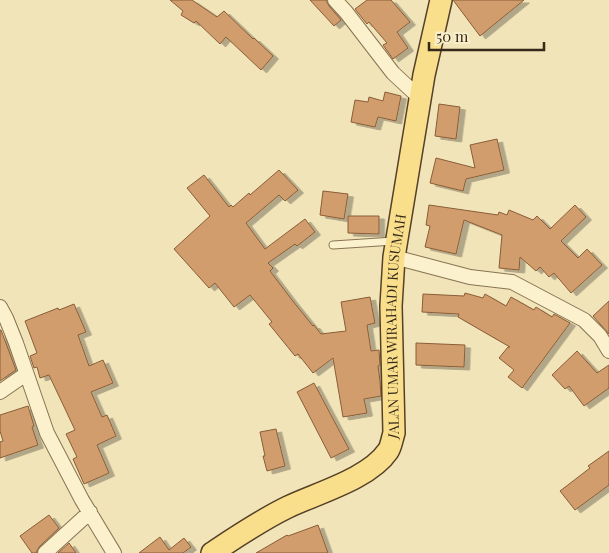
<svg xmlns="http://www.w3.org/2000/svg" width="609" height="553" font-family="'Playfair Display',serif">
  <defs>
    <filter id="shadow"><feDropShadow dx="5.5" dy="3" stdDeviation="0" flood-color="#0004"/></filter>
  </defs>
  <rect width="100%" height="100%" fill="#f1e4b9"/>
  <path fill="#d29d6c" stroke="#895d37" filter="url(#shadow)" d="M170,0H192L217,17L224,11L253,39L254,38L273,56L261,70L226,37L220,44L196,21L194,23L181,15L183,11Z
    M310,0H326L329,6L341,20L334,26Z
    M367,0H391L410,22L397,32L408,48L393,59L383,45L387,43L369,22L367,24L355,9Z
    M453,0H524L480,36Z
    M385,92L401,96L396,121L378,117L375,127L351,122L355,100L368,102L369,97L383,101Z
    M439,104L460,107L456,139L435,136Z
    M497,139L504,170L466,179L463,191L430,183L436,158L475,168L470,145Z
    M279,170L298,190L285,201L279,195L246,223L265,249L305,219L315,232L297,246L295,244L268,263L273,268L270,271L292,300L313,326L314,325L321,334L346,331L341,302L370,297L375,323L367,325L371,351L379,350L380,365L378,366L380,381L381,396L364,399L367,413L343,417L333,358L313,373L298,354L295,356L269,324L272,322L250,295L234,307L215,283L209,288L174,249L210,216L187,188L204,175L229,207L231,205L233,207L249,193L250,195Z
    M323,191L348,194L344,219L320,215Z
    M429,205L498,215L499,212L507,215L509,210L533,220L537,216L550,229L575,205L586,217L561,241L578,258L587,249L602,265L571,293L554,273L549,277L540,267L536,271L520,257L519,270L499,268L502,235L464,220L456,254L425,247L430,226L426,225Z
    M348,216H379V234L348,233Z
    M465,293L483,298L485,294L506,306L511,297L534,310L536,307L552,317L554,314L570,323L522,388L508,377L514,370L499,358L508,347H510L458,317L459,314L422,312L423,294L464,296Z
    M609,301V334L593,316Z
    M74,304L86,332L78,335L89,366L103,360L113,383L91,392L102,417L107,415L116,436L97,445L109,473L84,484L73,459L77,457L66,434L75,430L49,375L40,378L37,367L34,368L30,356L37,353L25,321L58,308L59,310Z
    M0,330H1L16,370L0,381Z
    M416,343L465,345L464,367L416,365Z
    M577,351L597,373L609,365V388L584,406L569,386L565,389L552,375Z
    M314,383L349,449L331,458L297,392Z
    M28,406L34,426L32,427L38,445L0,458V442L3,441L0,431V415Z
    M276,429L285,466L267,471L263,456H265L260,432Z
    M609,451V485L575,510L560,491L590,468L588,466Z
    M49,515L59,528L39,547L36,553H32L20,536Z
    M318,525L328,553H256L287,535L288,536Z
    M160,537L169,550L184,538L191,547L183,553H139Z
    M69,543L76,553H58Z"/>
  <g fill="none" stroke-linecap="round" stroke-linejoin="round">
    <g stroke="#887353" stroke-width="9">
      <path id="service" d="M333,245L394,241"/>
    </g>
    <g stroke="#887353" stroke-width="16">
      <path id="minor" d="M335,0L346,12L393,73L421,99
        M394,257L470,277L512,282L584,320L600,336L609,351
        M0,307L6,318L16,343L47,433L82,500L114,553
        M0,392L26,374
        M45,553L90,512"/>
    </g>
    <g stroke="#554028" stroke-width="24">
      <g id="primary">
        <path id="s1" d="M212,553C236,537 261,520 288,507C317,493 369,479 388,451C391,447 392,439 394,433L391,306L394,257L424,75L441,0"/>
      </g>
    </g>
    <use href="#service" stroke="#fbf1cc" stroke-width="7"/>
    <use href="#minor" stroke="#fbf1cc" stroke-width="14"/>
    <use href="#primary" stroke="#f9df8c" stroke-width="21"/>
  </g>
  <g text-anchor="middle" stroke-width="4" stroke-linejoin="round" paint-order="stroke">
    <g font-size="14" fill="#362919" stroke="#f8eec9">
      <text dy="5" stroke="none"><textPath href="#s1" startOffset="331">JALAN UMAR WIRAHADI KUSUMAH</textPath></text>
    </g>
  </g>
  <path d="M429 42v8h115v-8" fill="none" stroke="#362919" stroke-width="2.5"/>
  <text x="436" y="42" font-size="15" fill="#362919" stroke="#f8eec9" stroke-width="4" paint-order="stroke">50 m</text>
</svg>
